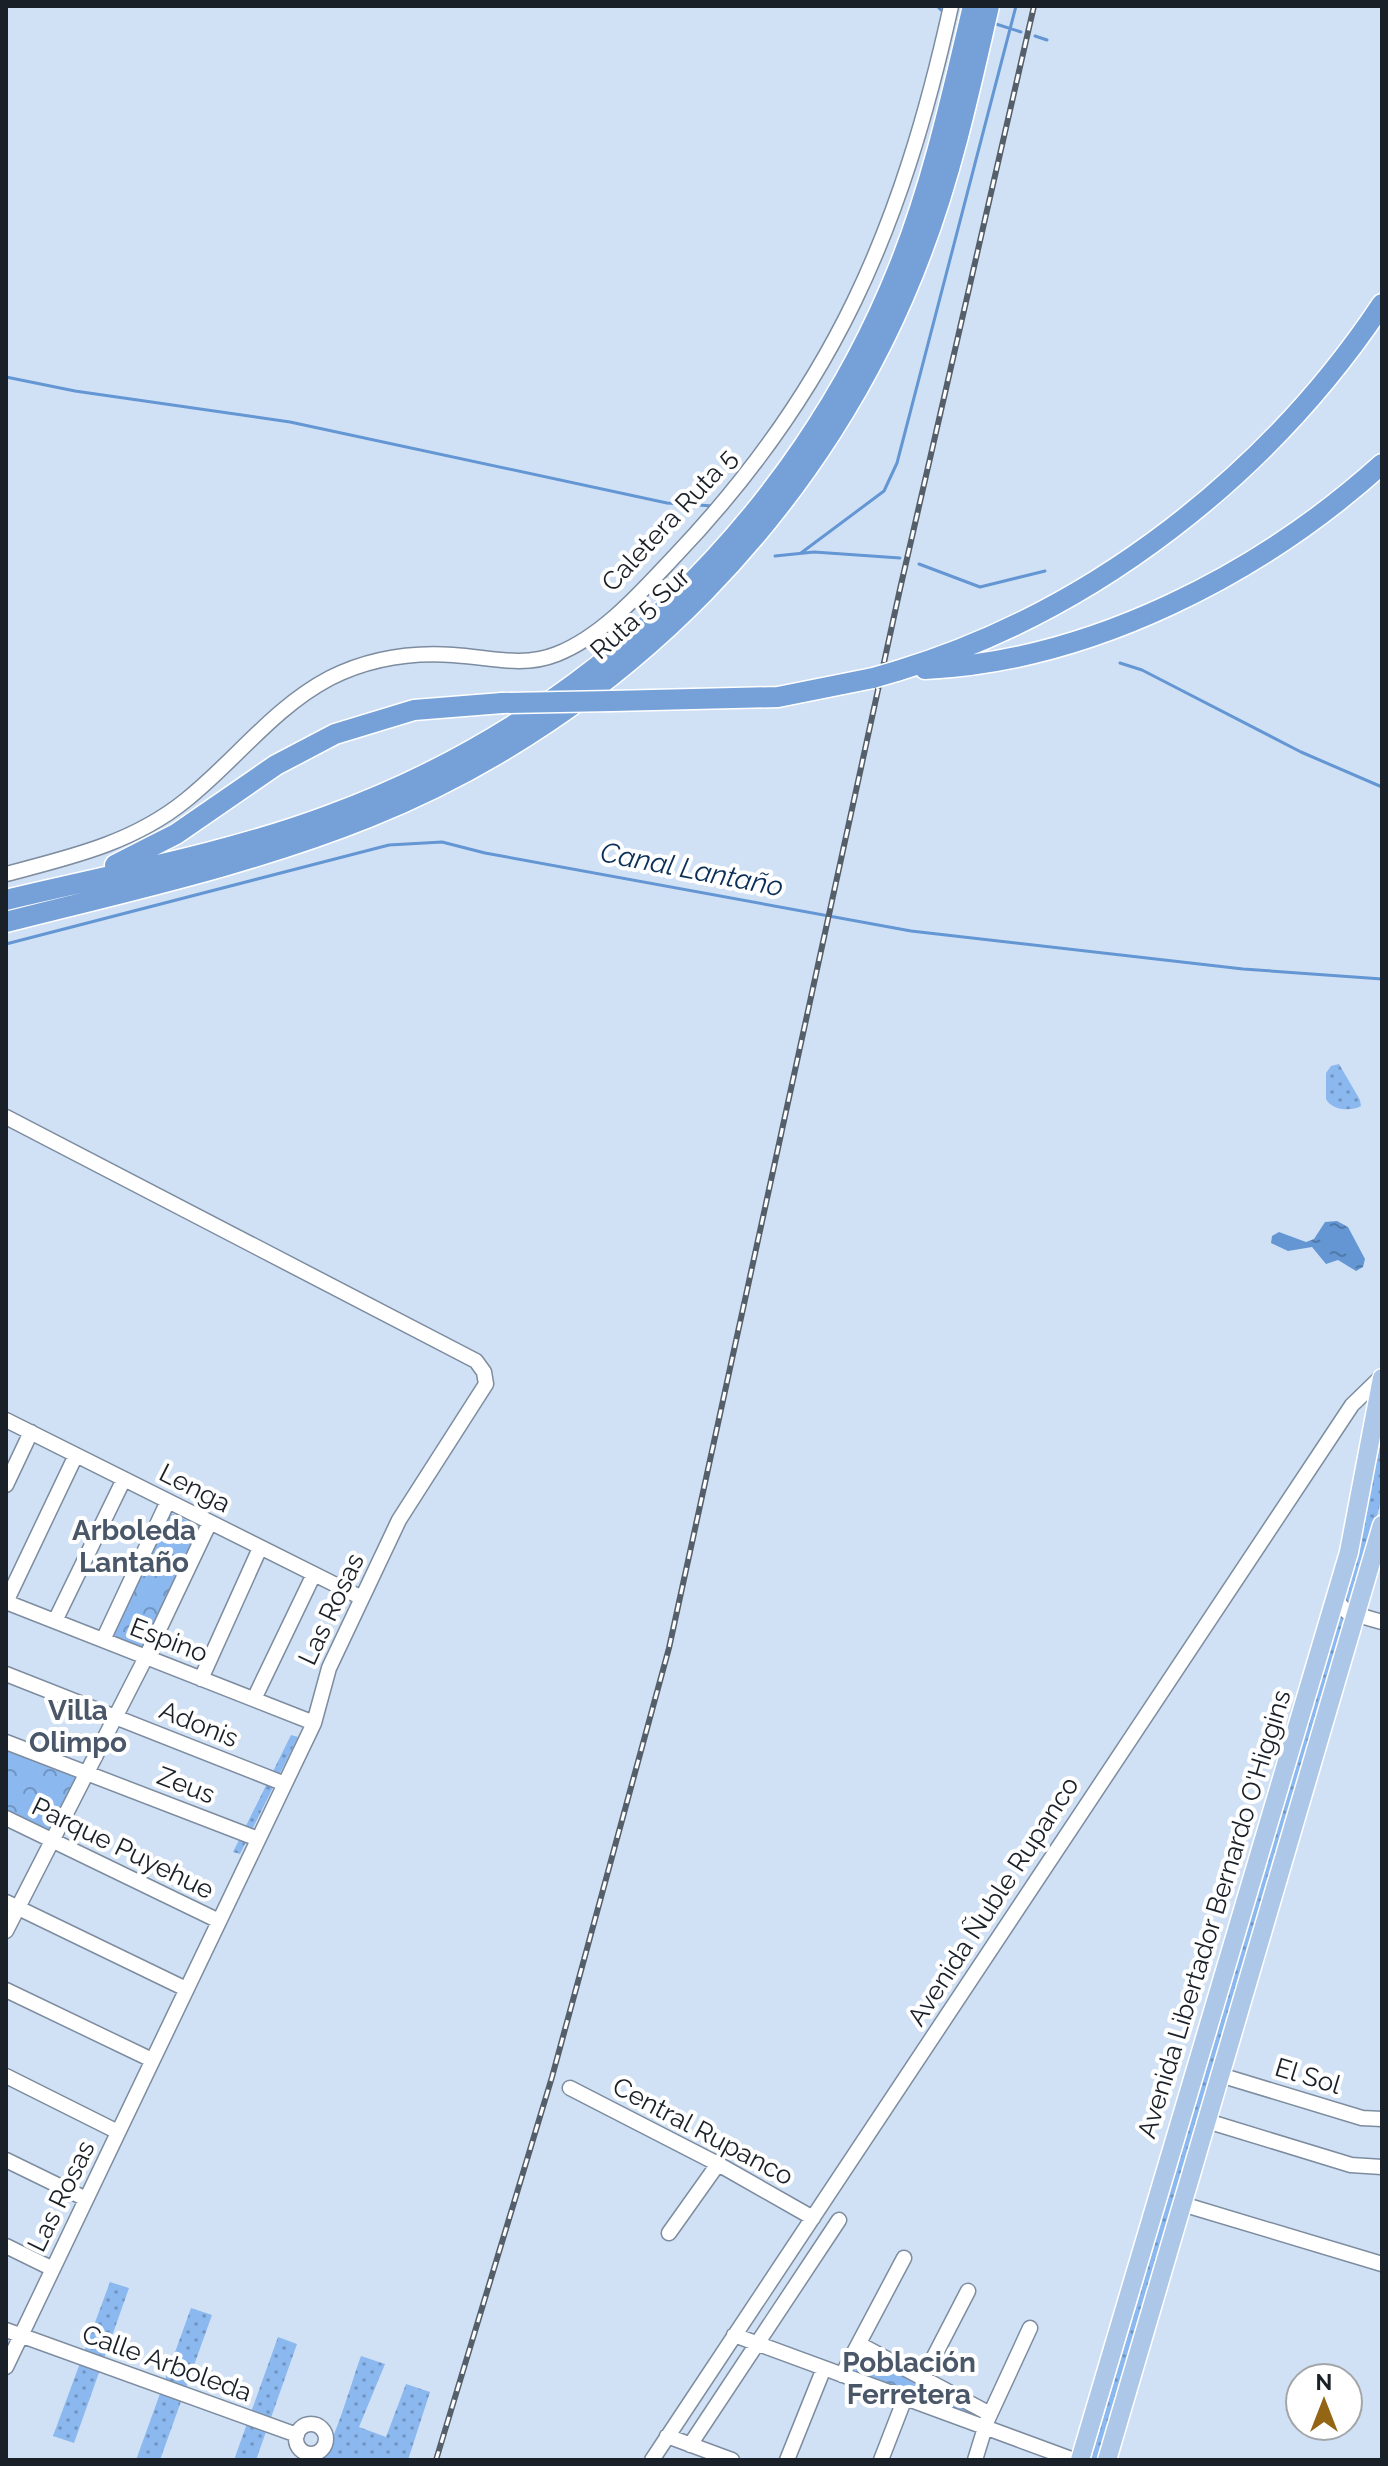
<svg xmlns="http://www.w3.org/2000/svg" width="1388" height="2466" font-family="Raleway,sans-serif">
  <defs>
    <pattern id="grass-dots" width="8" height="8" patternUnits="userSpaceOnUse" patternTransform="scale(2)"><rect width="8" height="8" fill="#8bb8ef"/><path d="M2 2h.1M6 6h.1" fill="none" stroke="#7195c2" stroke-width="1.8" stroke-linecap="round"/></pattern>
    <pattern id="park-crowns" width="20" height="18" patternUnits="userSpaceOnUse" patternTransform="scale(2)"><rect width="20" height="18" fill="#8bb8ef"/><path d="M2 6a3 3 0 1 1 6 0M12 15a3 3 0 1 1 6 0" fill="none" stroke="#7195c2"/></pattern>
    <pattern id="water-ripples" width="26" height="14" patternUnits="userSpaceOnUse" patternTransform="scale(2)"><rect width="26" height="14" fill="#6396d3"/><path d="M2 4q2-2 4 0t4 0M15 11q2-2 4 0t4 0" fill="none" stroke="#517aab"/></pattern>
  </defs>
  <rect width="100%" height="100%" fill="#d0e1f6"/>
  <path fill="url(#grass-dots)" d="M1339,1064L1360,1100L1361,1106C1351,1112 1331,1110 1326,1099V1073L1331,1066Z
    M1382,1437V1496L1371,1540L1102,2460H1091L1343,1606Z
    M291,1735L298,1737L240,1854L233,1852Z
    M110,2282L129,2288L74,2443L53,2436Z
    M191,2308L212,2315L160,2460H136Z
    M278,2337L297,2344L256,2460H234Z
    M361,2356L385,2364L359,2427L386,2437L406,2384L430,2392L408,2460H320C334,2446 352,2380 361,2356Z"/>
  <path fill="url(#park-crowns)" d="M167,1511L202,1528L145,1652L112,1639Z
    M6,1744L81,1772L51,1831L6,1810Z
    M862,2350L982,2413L980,2419L851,2371Z"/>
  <path fill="url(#water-ripples)" d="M1337,1221L1348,1227L1365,1259L1363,1267L1356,1271L1338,1260L1326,1264L1312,1247L1288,1251L1271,1243L1272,1236L1279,1232L1306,1242L1314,1239L1325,1222Z"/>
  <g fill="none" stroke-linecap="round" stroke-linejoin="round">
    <path stroke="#6396d3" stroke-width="3" d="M937,6L941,10
      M996,24L1021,32
      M1035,36L1047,40
      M6,377L75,391L290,422L667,503L713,506
      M801,553L884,491L897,463L1016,6
      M775,556L814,552L900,558
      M919,564L980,587L1045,571
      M1120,663L1142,670L1301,752L1382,787
      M6,944L389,845L442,842L485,853L911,931L1243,969L1382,979"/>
    <g stroke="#7d8c9f" stroke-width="17">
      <path id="minor" d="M6,874C71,857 133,843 186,800C236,760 273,708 330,678C368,659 411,652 453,655C489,657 522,668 557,654C603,636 642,591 675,556C834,389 902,227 951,6
        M6,1117L476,1361L484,1372L486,1384L399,1520L329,1668L314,1723L6,2367
        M6,1420L362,1598
        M6,1485L31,1432
        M1335,1599L1347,1612L1382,1622
        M6,1602L314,1723
        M6,1602L76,1455
        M55,1621L124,1479
        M103,1640L168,1501
        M6,1674L285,1784
        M201,1679L260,1548
        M254,1699L314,1574
        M6,1742L258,1839
        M6,1818L219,1921
        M6,1902L186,1989
        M6,1931L146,1657L210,1522
        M6,1990L152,2060
        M1220,2075L1362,2118L1382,2119
        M6,2076L118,2132
        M570,2088L718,2164L813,2218
        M1207,2121L1351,2165L1382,2167
        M6,2160L86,2199
        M1182,2204L1382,2264
        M669,2233L718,2164
        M6,2246L53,2269
        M6,2330L297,2435
        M734,2335L1074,2460
        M859,2344L990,2414
        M842,2375L904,2258
        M923,2378L968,2291
        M296 2439a15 15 0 1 1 30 0a15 15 0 1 1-30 0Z
        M667,2436L732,2460
        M690,2445L839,2220
        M652,2460L1352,1405L1382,1376
        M787,2460L824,2368
        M881,2460L905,2398
        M975,2460L987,2421L1030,2328"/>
    </g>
    <g stroke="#fff" stroke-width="21">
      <path id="major" d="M1080,2460L1349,1552L1382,1378
        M1107,2460L1382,1525"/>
    </g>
    <g stroke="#fff" stroke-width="23">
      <path id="highway" d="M925,669C1091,661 1260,574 1382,464
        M897,671C1093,612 1269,474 1382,304
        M612,701L778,697L873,678
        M115,865L176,834L276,765L335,734L414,710L502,703
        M6,900C114,874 226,854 330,815C586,722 798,520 899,267C933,182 952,94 973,6
        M6,922C128,891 252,864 369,817C621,716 827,506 922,251C952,172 970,89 989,6"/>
    </g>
    <use href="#minor" stroke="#fff" stroke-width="14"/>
    <use href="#major" stroke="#acc7e8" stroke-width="18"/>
    <use href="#highway" stroke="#75a1d8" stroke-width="20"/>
    <g stroke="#555f6a" stroke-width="6">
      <path id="rail" d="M436,2460L552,2077L669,1648L900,589L1034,6"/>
    </g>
    <use href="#rail" stroke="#fff" stroke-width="3" stroke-dasharray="9" stroke-linecap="butt"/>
    <g stroke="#fff" stroke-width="23" stroke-linecap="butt">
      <path id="highway-bridge" d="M873,678L897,671
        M502,703L612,701"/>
    </g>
    <use href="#highway-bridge" stroke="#75a1d8" stroke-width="20"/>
  </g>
  <g text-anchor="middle" stroke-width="8" stroke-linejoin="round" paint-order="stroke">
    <g font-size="26" fill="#1a2027" stroke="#fff">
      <text transform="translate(669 520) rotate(-47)" y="9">Caletera Ruta 5</text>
      <text transform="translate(640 613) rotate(-42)" y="9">Ruta 5 Sur</text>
      <text transform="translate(195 1488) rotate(27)" y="9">Lenga</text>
      <text transform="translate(331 1609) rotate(-65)" y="9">Las Rosas</text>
      <text transform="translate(169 1640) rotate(21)" y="9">Espino</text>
      <text transform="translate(199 1724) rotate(22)" y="9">Adonis</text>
      <text transform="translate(186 1785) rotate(21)" y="9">Zeus</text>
      <text transform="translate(123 1848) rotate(26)" y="9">Parque Puyehue</text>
      <text transform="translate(993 1901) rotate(-57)" y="9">Avenida Ñuble Rupanco</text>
      <text transform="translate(1214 1914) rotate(-73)" y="9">Avenida Libertador Bernardo O'Higgins</text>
      <text transform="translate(1308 2076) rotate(17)" y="9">El Sol</text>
      <text transform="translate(703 2131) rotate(28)" y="9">Central Rupanco</text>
      <text transform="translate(61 2196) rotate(-64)" y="9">Las Rosas</text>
      <text transform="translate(167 2363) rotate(20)" y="9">Calle Arboleda</text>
    </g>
    <g font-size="28" font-style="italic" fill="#0b2f57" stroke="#fff">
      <text transform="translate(692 869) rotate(11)" y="10">Canal Lantaño</text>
    </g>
    <g font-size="28" font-weight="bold" fill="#495768" stroke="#fff">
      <text x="134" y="1540">Arboleda<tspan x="134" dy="32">Lantaño</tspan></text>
      <text x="78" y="1720">Villa<tspan x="78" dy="32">Olimpo</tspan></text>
      <text x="909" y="2372">Población<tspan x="909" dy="32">Ferretera</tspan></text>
    </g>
  </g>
  <rect width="1388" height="2466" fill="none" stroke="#1a2027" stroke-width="16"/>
  <g transform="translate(1324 2402)"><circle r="38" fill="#ffffff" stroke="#a3a6a9" stroke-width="2"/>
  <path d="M0-6L14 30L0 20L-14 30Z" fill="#946514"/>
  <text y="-12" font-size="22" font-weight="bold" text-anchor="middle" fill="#1a2027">N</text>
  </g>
</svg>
